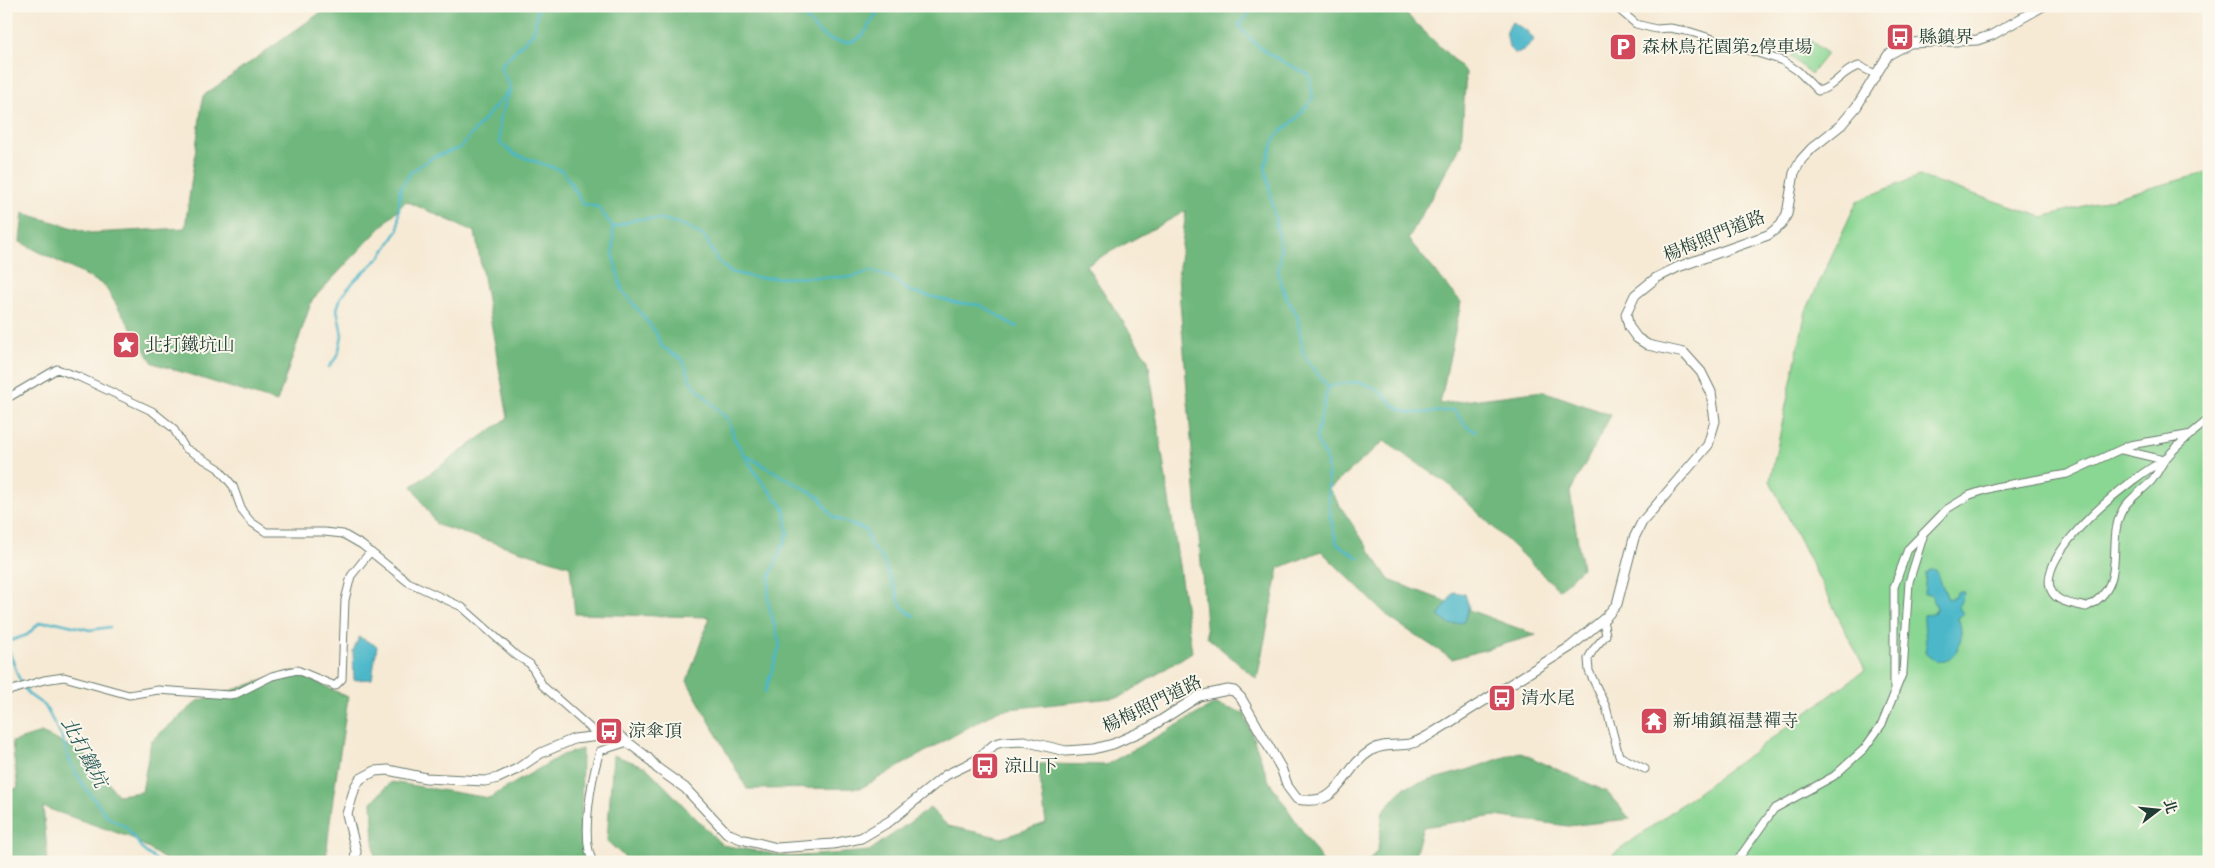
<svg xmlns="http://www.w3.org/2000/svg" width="2215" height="868" font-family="Alegreya,'Noto Serif TC',serif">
  <rect width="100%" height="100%" fill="#fbf7ec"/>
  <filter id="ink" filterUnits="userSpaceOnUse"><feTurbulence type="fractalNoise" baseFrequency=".02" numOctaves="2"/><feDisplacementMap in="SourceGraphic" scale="10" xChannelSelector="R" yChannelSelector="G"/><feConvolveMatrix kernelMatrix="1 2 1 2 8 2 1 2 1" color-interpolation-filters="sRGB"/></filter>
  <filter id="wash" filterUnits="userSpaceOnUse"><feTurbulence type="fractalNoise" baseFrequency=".0096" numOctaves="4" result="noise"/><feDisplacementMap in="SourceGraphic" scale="20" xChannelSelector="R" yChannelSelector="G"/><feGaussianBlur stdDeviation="1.12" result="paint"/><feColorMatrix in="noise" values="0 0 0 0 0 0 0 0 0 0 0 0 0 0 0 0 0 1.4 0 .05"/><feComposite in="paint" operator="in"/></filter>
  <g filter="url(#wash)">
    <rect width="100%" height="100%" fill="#f6ead5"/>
    <path fill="#8ad693" stroke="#548a64" d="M1807,37L1827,54L1811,74L1791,57Z
      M2209,172V862H1603L1865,670L1770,481L1806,311L1857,201L1919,176L2043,217Z"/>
    <path fill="#6fb77d" stroke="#477a58" d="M322,6H1398L1466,72L1461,145L1408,239L1461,302L1440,404L1543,391L1611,415L1570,492L1582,568L1559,590L1447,483L1384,441L1329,489L1389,580L1536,635L1452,659L1391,619L1321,551L1279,568L1257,679L1207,637L1178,277L1186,211L1086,265L1148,360L1192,652L1121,697L999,710L861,788L747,789L687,681L710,617L575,614L570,566L437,525L412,486L508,418L475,232L406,201L312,300L277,402L153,363L104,285L20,242L23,213L91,233L185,228L203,96L324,10Z
      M293,671L348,697C341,752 330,806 326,862H169L132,838L43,807L48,862H6V790L18,788L12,742L41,733L83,752L118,795L142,792L151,741L198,701Z
      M1215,704L1244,713L1269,781L1323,862H1135L1122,853L1111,862H728L704,860L699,862H630L607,841L613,755L646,767L722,845L790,857L869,851L930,808L948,826L1002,838L1046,823L1038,764L1106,765Z
      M582,749L581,836L592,862H375L372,802L391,782L489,798L562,755Z
      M1519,752L1607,792L1630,819L1568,826L1495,816L1423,827L1413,862H1368L1378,849L1383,811L1405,787L1467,770Z"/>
    <path fill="#4cb7c9" stroke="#367a7e" d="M1512,22L1527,31L1534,40L1527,48L1515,54L1509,48L1506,31Z
      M1930,570H1936L1948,599L1956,596L1957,592H1964L1959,607L1963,614L1958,618C1969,644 1949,677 1925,653C1928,640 1923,628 1924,615L1933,614L1937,608L1931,594H1924L1926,573Z
      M1454,592L1465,594L1469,607L1464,622L1450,625L1438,616Z
      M359,637L377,646L372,679L354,680L353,651Z"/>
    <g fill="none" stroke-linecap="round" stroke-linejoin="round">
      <path stroke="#4cb7c9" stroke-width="2.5" d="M538,6L534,32L500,66L511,89L499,120L500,143L514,154L563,171L583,204L598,207L613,227V255L622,290L655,331L662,347L683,360L691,382L729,421L734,438L758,477L784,508L788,533L769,578L768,602L780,645L765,692
        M794,6C813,21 815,39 842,42C849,43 855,42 861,37C868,32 871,16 883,6
        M950,6L957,9
        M1258,6L1249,12L1239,25C1261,55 1278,58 1309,75L1313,98L1296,119L1276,136L1265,165L1281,250L1278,274L1286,297L1297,315L1304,356L1328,387L1316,438L1327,460L1330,516L1337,544L1359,558
        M613,227L638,219H662L686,226L705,237L717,260L730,272L758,278L851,277L872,271L892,278L909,291L958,303L980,305L1017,327
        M329,367L338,355L342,335L337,309L341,297L355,280L381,256L398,230L400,189L411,172L433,157L460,148L509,90
        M1328,387C1349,381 1364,378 1383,394C1391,401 1395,409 1407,412C1418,415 1442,411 1454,410L1466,426L1475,431
        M747,456L819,497L833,517L866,530L870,545L882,558L902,607L914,616
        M6,642L18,676L28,694L45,706L62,738L70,762L83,785L108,817L126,827L144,851L159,862
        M7,642L27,635L39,623L56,622L90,630L110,627
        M183,862H193"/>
    </g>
  </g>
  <g filter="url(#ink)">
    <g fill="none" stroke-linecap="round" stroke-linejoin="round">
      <g stroke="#6a7a6c" stroke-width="9">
        <path id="minor" d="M1615,6L1636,24L1656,29L1670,28L1691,32L1783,61L1798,71L1818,91C1834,88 1842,70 1859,66L1877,75
          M6,399L57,369L79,377L152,411L173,428L185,448L218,468L233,486L242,511L251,522L266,532H324L343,534L362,545L408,582L462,607L517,656L530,664L543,686L598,735
          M2122,450L2164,460
          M2165,460C2136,473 2031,556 2052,592C2058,603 2075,604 2086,607C2131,586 2104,541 2123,509C2129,498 2144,490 2152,480C2157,474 2160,467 2164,461C2176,445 2194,432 2209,419
          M1603,620L1606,635L1593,650L1588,659L1589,671L1606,707L1619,756L1645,769
          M6,692L44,680L64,677L129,695L158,690L229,695L236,694L272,676L297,670L335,686L342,679L345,600L351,576L370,552
          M1894,697V587L1908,549L1947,509L1970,495L1995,487L2067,474L2130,445L2192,434
          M593,862C580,838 592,776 600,751L628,742
          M1736,862L1774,809L1834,776L1864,749L1882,724L1903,672L1909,582L1923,537"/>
      </g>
      <g stroke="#6a7a6c" stroke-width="11">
        <path id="tertiary" d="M355,862L356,851L347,814L355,787L360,779L375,771L388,770L426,778L485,781L498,778L517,769L541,753L574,739L617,734L647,757L657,768L685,788L727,833L741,839L777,848L833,844L861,838L890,821L946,775L975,761L995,744L1003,742L1024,741L1066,751L1094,749L1113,744L1149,728L1199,696L1228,690L1234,691L1241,698L1281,768L1288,787L1297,799C1343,808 1340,769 1372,750C1384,743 1398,746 1410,744C1418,742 1424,738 1431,734L1570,647L1606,617L1617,604L1634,538L1642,522L1708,445L1715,421L1711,392L1701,372L1684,353L1648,345L1637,338L1629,327L1626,314L1635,295L1656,278L1678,267L1768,235L1781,225L1787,214L1794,173L1801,160L1812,148L1841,125L1857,106L1888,55L1910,43L1977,40L1992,35L2043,6"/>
      </g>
      <use href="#minor" stroke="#fff" stroke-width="7"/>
      <use href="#tertiary" stroke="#fff" stroke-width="9"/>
    </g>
  </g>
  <defs>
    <g id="bus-square" transform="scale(1.4375)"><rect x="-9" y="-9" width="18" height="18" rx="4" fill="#d1495b" stroke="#fbf7ec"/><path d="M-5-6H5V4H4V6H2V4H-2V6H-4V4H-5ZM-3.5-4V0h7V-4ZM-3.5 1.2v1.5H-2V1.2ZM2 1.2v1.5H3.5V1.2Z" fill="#fff"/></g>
    <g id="parking-square" transform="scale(1.4375)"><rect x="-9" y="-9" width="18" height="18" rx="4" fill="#d1495b" stroke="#fbf7ec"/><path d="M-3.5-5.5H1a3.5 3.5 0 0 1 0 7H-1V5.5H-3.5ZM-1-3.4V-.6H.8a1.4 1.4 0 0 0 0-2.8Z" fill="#fff"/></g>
    <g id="sight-square" transform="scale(1.4375)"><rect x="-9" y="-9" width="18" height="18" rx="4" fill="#d1495b" stroke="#fbf7ec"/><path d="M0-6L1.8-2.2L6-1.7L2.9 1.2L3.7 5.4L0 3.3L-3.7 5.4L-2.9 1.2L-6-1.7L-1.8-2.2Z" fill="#fff"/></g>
    <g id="temple-square" transform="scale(1.4375)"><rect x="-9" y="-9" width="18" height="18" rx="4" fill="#d1495b" stroke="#fbf7ec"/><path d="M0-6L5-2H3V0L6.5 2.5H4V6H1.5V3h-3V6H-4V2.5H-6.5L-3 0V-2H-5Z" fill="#fff"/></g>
  </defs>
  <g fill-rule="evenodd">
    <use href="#bus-square" x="1900" y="37"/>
    <use href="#parking-square" x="1623" y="47"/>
    <use href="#sight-square" x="126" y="345"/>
    <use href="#bus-square" x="1502" y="698"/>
    <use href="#temple-square" x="1654" y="721"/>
    <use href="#bus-square" x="609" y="731"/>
    <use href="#bus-square" x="985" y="766"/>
  </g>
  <g text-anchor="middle" stroke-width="4" stroke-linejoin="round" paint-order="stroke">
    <g font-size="18" fill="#1f3d34" stroke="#fbf7ec" text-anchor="start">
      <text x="1919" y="43">縣鎮界</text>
      <text x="1642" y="53">森林鳥花園第2停車場</text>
      <text x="145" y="351">北打鐵坑山</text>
      <text x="1521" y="704">清水尾</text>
      <text x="1673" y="727">新埔鎮福慧禪寺</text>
      <text x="628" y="737">涼傘頂</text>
      <text x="1004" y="772">涼山下</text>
    </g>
    <g font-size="18" fill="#1f3d34" stroke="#fbf7ec">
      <text transform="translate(1714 236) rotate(-22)" y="6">楊梅照門道路</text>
      <text transform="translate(1152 704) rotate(-26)" y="6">楊梅照門道路</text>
    </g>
    <g font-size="19" font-style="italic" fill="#2a5c59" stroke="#fbf7ec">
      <text transform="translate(85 752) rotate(62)" y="7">北打鐵坑</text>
    </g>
  </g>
  <rect width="2215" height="868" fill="none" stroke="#fbf7ec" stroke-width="25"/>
  <g transform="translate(2158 810) rotate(74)" stroke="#fbf7ec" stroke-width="4" paint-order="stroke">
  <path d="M0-4L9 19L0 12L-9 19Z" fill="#1f3d34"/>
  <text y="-8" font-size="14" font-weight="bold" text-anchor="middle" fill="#1f3d34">北</text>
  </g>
</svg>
